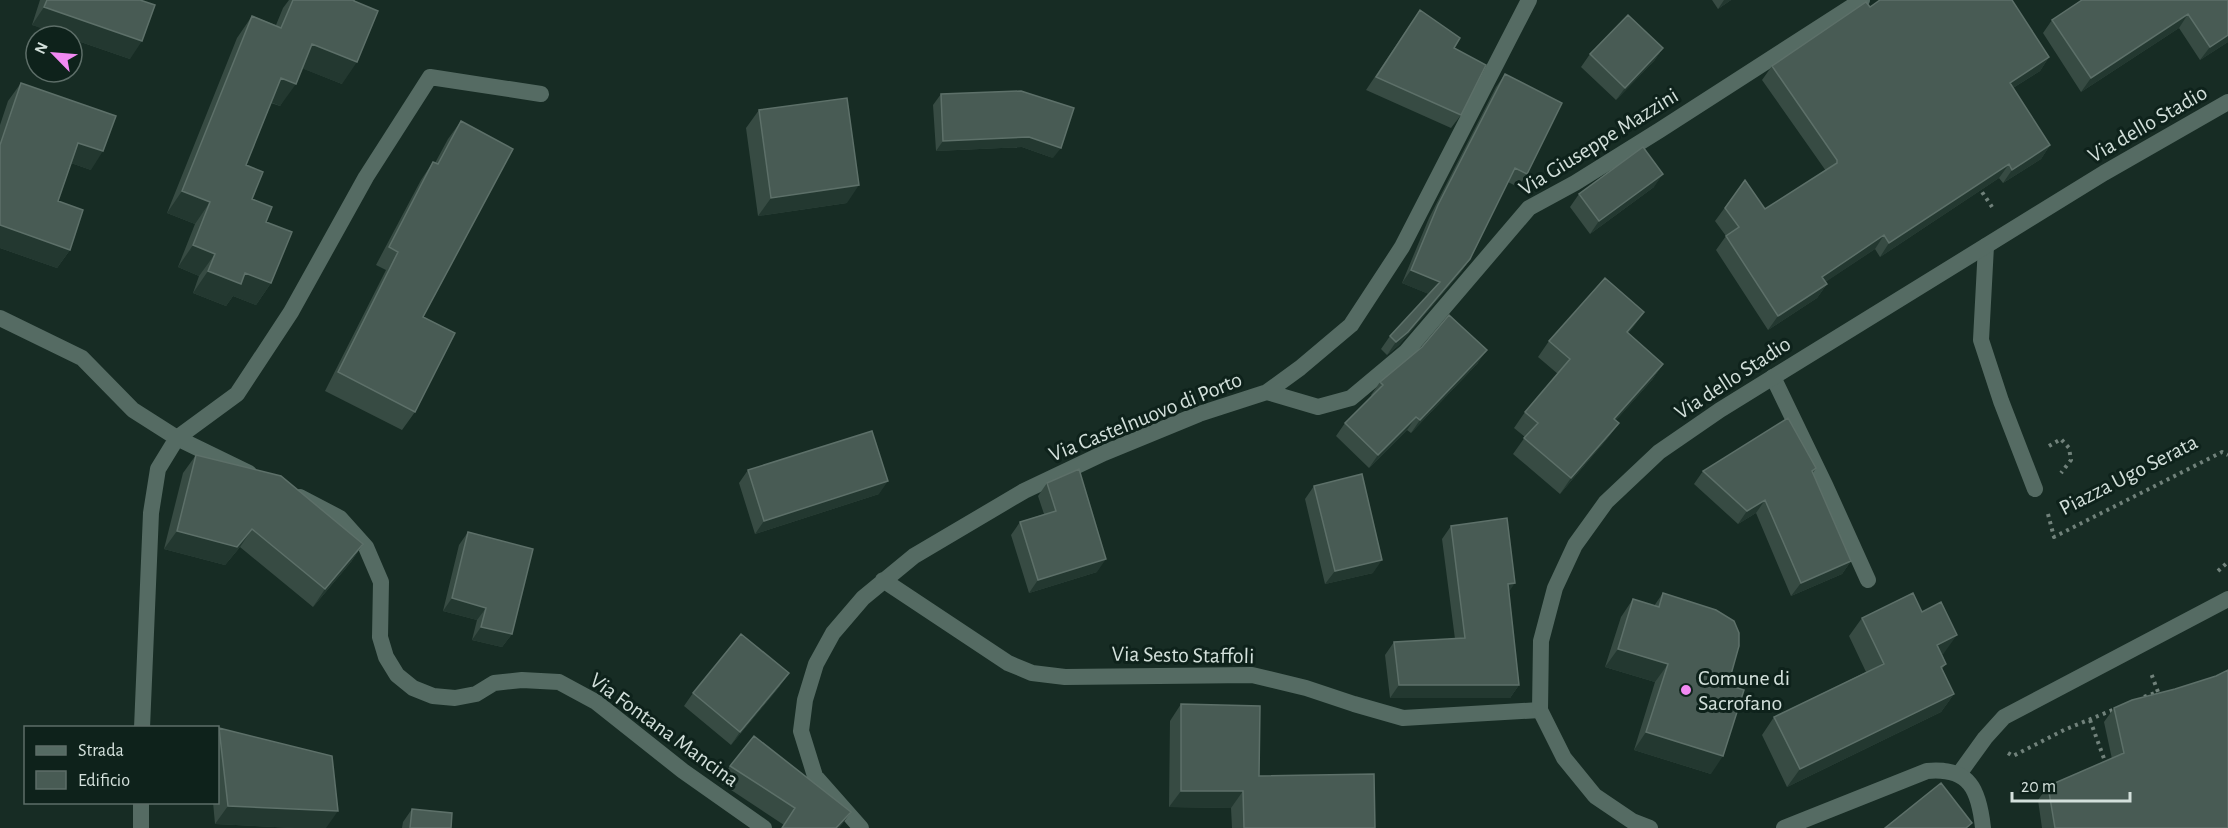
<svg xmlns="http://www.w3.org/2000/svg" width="2228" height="828" font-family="'Alegreya Sans',sans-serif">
  <rect width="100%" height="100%" fill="#172c24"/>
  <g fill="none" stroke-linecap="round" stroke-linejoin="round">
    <path stroke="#71827b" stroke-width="4" stroke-dasharray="3 4.5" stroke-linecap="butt" d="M1978,186L1992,207
      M2049,446L2061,439L2069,448L2071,460L2061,473
      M2048,514L2054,537L2222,452L2228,455
      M2218,571L2228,562
      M2144,697L2158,692L2151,673
      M2090,720L2106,764
      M2008,753L2013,756L2064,730L2115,709"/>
    <path stroke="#556b63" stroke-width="16" d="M1773,377L1826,487L1868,580"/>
    <path stroke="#556b63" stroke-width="16" d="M1986,246L1981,340L2001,401L2035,489
      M0,318L82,358L133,410L177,438L249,473
      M1267,392L1318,407L1351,398L1406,352L1529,208L1575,183L1660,130L1862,0
      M300,497L340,518L366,547L381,582L380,637L386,657L397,675L413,688L433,696L455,698L476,694L494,683L522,680L559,682L596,702L683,771L764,828
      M883,580L1008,663L1032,673L1065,677L1252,675L1306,688L1354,704L1403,718L1540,710
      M142,728L151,513L158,469L177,438L237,394L291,312L366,177L430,77L541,94
      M1959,774L1985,738L2004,717L2228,599
      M141,828V802
      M861,828L815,776L801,731L805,700L816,664L833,633L863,598L914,556L1024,491L1104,453L1199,414L1267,392L1300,368L1351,325L1402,247L1529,0"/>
    <path stroke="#556b63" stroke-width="16" d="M1650,828L1632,821L1595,796L1564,758L1540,710L1541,641L1555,588L1575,545L1606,502L1659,452L1720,410L2104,173L2228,102
      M1784,828L1927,771C1970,767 1979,790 1983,828"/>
  </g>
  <path fill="#374b43" d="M40,0H140L130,59L72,39V36L32,25Z
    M289,0H354L342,84L302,68L280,106L271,103L246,165L252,199L266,222L271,283L256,305L233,296L226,306L193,293L199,276L178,267L195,224L167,213L237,38L252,16L276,25L283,8Z
    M1712,0H1731L1718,9Z
    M2228,0V42L2200,60L2179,28L2081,92L2043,33L2052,20Z
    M1870,7L2049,57L2040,71L2013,88L2050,145L2041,159L2003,183L1999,178L1880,257L1875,249L1825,282L1827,284L1817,298L1768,330L1716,250L1726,236L1715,221L1745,180L1765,209L1826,171L1762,80L1772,66Z
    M1411,23L1454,48L1461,115L1451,128L1366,90Z
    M1663,48L1654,61L1616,100L1581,67L1590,54Z
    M1505,74L1527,174L1518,187L1508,182L1470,259L1461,272L1399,345L1387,355L1381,349L1390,336L1429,294L1402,283L1429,218L1496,87Z
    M21,83L91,170L71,163L58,201L70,250L57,268L0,248V125L8,101Z
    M941,94L1053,158L1022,147L936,151L933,105Z
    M759,110L847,203L758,216L746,128Z
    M461,121L423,317L415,412L402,430L325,391L386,270L376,265L421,180L433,162L435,163L448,139Z
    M1654,187L1590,234L1570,207L1579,194Z
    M1644,312L1628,333L1663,364L1652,380L1616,420L1619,423L1607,439L1560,494L1513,454L1525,437L1514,428L1525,412L1558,374L1538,357L1549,341Z
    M1478,363L1411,433L1407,430L1369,468L1336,436L1345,423L1372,396L1371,395L1380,382Z
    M196,455L363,544L351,562L313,607L240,547L225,565L164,549L183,473Z
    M1816,468L1813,473L1851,561L1842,574L1791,596L1756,513L1738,524L1694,484L1703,471Z
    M748,470L879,494L755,534L739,483Z
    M1047,483L1097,572L1029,593L1011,535L1020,522L1044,514L1038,496Z
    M1314,486L1373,573L1325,584L1305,499Z
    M1451,526L1509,592L1519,685L1510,698H1390L1385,655L1394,642L1455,639L1442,539Z
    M468,532L512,634L502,647L472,640L477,620L443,611L459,545Z
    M1663,593L1711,774L1634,750L1655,682L1605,667L1621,617L1633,599L1654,606Z
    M1922,612L1944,653L1942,654L1946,664L1942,669L1954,694L1941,712L1787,787L1762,735L1774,717L1866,672L1849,636L1862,618Z
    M780,686L731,745L684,706L693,693Z
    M1181,704L1259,776L1375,828H1232L1231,808L1169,807L1170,721Z
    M2114,708L2228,828H2042L2038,800L2048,786L2112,759L2104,722Z
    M219,728L326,828H295L215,824L213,802H218V730Z
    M730,766L851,812L839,828H782L784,825L719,782Z
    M412,809L451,828H402L403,822Z"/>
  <path fill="#233830" d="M1724,0H1731L1718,9Z
    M44,7L142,41L130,59L72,39V36H62L32,25Z
    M2188,14L2179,28L2081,92L2091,78Z
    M2228,35V42L2200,60L2210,47Z
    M312,44L357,62L342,84L296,66Z
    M1663,48L1654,61L1616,100L1625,88Z
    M2049,57L2040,71L2000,96L2010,83Z
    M281,78L296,84L280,106L266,100Z
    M1029,137L1061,148L1053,158L1022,147L936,151L943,141Z
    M78,143L103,151L91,170L65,161Z
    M2050,145L2041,159L2003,183L2012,170Z
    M2009,164L1999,178L1880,257L1889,243Z
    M1663,174L1654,187L1590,234L1599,221Z
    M859,185L847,203L758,216L771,198Z
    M182,191L210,202L195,224L167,213Z
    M0,225L70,250L57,268L0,248Z
    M1884,235L1875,249L1812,291L1822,277Z
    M193,245L215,254L199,276L178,267Z
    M1470,259L1461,272L1399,345L1387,355L1396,342Z
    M1411,270L1440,282L1431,295L1402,283Z
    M208,271L245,273L271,283L256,305L233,296L226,306L193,293Z
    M1827,284L1817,298L1768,330L1778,316Z
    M1644,312L1633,328L1616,348L1627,332Z
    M1487,350L1478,363L1411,433L1420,420Z
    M1663,364L1652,380L1603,435L1614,419Z
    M1416,417L1407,430L1369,468L1378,455Z
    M1619,423L1607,439L1560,494L1571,478Z
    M888,481L879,494L755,534L764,521Z
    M1765,500L1756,513L1738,524L1747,511Z
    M252,529L240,547L225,565L164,549L177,531Z
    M363,544L351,562L313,607L325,589Z
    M1106,559L1097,572L1029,593L1038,580Z
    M1382,560L1373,573L1325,584L1335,571Z
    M1851,561L1842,574L1791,596L1801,583Z
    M1515,583L1506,596L1508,584Z
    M452,598L486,608L477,620L443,611Z
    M481,627L512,634L502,647L472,640Z
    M1957,635L1944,653L1925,663L1937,645Z
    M1618,649L1668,664L1655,682L1605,667Z
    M789,673L780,686L731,745L740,732Z
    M1399,685H1519L1510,698H1390Z
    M1954,694L1941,712L1787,787L1800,769Z
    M1646,732L1723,756L1711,774L1634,750Z
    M1181,791H1243L1231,808L1169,807Z
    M228,806L338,811L326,828H295L215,824Z
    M851,812L839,828H836Z"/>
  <path fill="#485b54" stroke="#5d7069" stroke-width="1.5" d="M47,0H140L155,5L142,41L44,7Z
    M293,0H354V1L378,11L357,62L312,44L296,84L281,78L246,165L263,172L252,199L272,207L266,222L292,232L271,283L245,273L241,284L208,271L215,254L193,245L210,202L182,191L252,16L281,28Z
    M1880,0H2012L2049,57L2010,83L2050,145L2012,170L2009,164L1889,243L1884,235L1822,277L1827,284L1778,316L1726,236L1739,227L1725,208L1745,180L1765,209L1837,163V160L1772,66L1866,2L1870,7Z
    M2082,0H2228V35L2210,47L2188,14L2091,78L2052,20Z
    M1420,10L1460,38L1454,48L1486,65L1461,115L1376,77Z
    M1628,15L1663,48L1625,88L1590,54Z
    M1505,74L1562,103L1527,174L1515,168L1470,259L1408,332L1396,342L1390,336L1440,282L1411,270L1438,205Z
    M21,83L116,116L103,151L78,143L58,201L83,210L70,250L0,225V145Z
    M1021,91L1074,108L1061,148L1029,137L943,141L941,94Z
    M847,98L859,185L771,198L759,110Z
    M461,121L513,149L423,317L455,333L415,412L338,372L398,252L389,247L433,162L438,164Z
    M1643,147L1663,174L1599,221L1579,194Z
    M1605,278L1644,312L1627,332L1663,364L1614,419L1619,423L1571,478L1524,438L1538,423L1525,412L1570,359L1549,341Z
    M1449,315L1487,350L1420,420L1416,417L1378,455L1345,423L1383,385L1380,382L1422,347Z
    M1788,418L1816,468L1812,471L1851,561L1801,583L1765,500L1747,511L1703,471Z
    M872,431L888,481L764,521L748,470Z
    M196,455L281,476L363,544L325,589L252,529L237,547L177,531Z
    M1079,469L1106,559L1038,580L1020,522L1056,511L1047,483Z
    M1362,474L1382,560L1335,571L1314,486Z
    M1507,518L1515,583L1508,584L1519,685H1399L1394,642L1465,638L1451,526Z
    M468,532L533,549L512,634L481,627L486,608L452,598Z
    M1663,593L1716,610L1734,621L1739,633V646L1728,685L1744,690L1723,756L1646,732L1668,664L1618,649L1633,599L1659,607Z
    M1913,593L1922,612L1941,602L1957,635L1937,645L1946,664L1941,667L1954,694L1800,769L1774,717L1884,664L1862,618Z
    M741,634L789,673L740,732L693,693Z
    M2228,670V828H2055L2048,786L2124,753L2114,708L2132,700L2175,689L2216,676Z
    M1181,704L1260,706L1259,776L1374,774L1375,828H1244L1243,791H1181Z
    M219,728L332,756L338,811L228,806Z
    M754,736L851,812L836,828H782L795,808L730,766Z
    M1941,783L1972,823L1966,828H1885Z
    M412,809L452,813L451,828H410Z"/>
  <circle fill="#f28af3" stroke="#0e221b" stroke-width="2" cx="1686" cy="690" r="6"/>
  <g text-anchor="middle" stroke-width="6" stroke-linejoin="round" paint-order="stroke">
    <g font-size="22" fill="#d3e0db" stroke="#0e221b">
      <text transform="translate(2147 123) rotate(-30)" y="8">Via dello Stadio</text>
      <text transform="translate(1598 141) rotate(-32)" y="8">Via Giuseppe Mazzini</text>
      <text transform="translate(1732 377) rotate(-33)" y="8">Via dello Stadio</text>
      <text transform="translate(1145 416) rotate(-22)" y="8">Via Castelnuovo di Porto</text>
      <text transform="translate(2128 474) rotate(-27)" y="8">Piazza Ugo Serata</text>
      <text transform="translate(1183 654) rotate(1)" y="8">Via Sesto Staffoli</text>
      <text transform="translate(665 729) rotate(36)" y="8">Via Fontana Mancina</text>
    </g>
    <g font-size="22" fill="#d3e0db" stroke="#0e221b" text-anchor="start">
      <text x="1698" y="685">Comune di<tspan x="1698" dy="25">Sacrofano</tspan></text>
    </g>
  </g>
  <rect x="24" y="726" width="195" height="78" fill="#0e221b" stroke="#5d6e68" stroke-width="1.5"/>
  <rect x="36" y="746" width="30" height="9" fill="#556b63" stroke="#5d6e68" stroke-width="1.5"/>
  <text x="78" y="756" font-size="18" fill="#d3e0db">Strada</text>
  <rect x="36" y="771" width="30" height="18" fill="#485b54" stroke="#5d6e68" stroke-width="1.5"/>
  <text x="78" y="786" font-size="18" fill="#d3e0db">Edificio</text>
  <g transform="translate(54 54) rotate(295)"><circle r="28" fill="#0e221b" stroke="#5d6e68" stroke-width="1.5"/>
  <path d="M0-4.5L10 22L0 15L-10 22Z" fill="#f28af3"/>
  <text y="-9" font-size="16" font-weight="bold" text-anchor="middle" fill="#d3e0db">N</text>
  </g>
  <path d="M2012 792v9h118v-9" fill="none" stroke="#d3e0db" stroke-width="3"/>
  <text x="2021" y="792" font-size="18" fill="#d3e0db" stroke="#0e221b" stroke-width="4.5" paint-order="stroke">20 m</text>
</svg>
